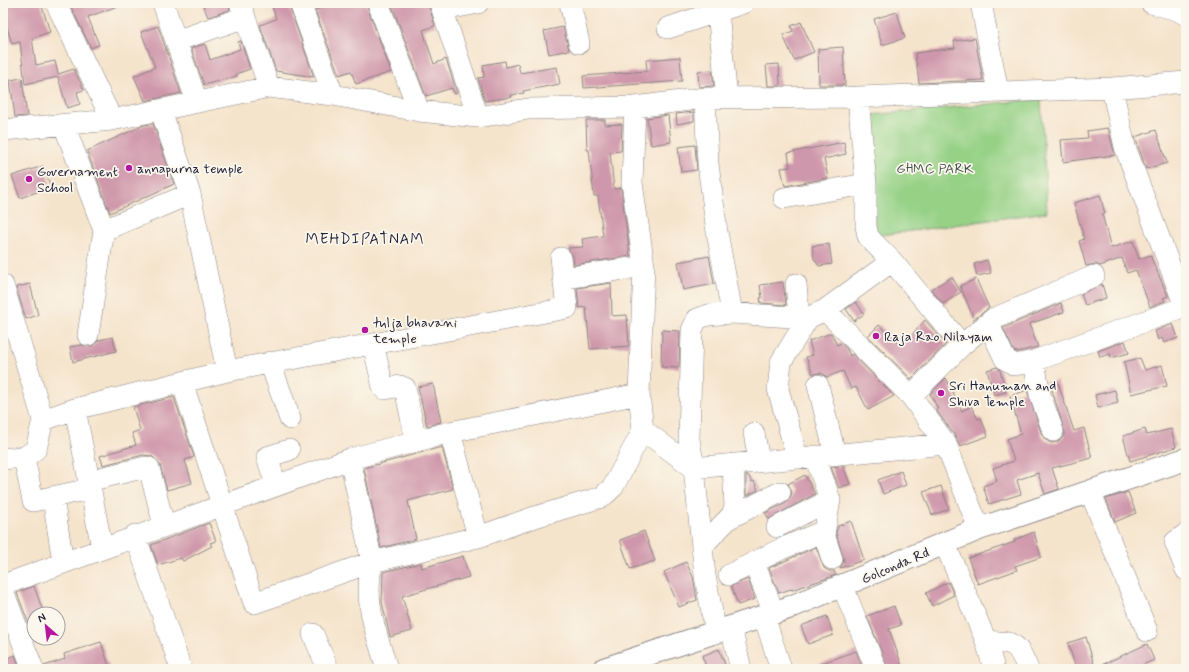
<svg xmlns="http://www.w3.org/2000/svg" width="1189" height="672" font-family="Mynerve,sans-serif">
  <rect width="100%" height="100%" fill="#fbf7ec"/>
  <filter id="ink" filterUnits="userSpaceOnUse"><feTurbulence type="fractalNoise" baseFrequency=".025" numOctaves="2"/><feDisplacementMap in="SourceGraphic" scale="8" xChannelSelector="R" yChannelSelector="G"/><feConvolveMatrix kernelMatrix="1 2 1 2 8 2 1 2 1" color-interpolation-filters="sRGB"/></filter>
  <filter id="wash" filterUnits="userSpaceOnUse"><feTurbulence type="fractalNoise" baseFrequency=".012" numOctaves="4" result="noise"/><feDisplacementMap in="SourceGraphic" scale="16" xChannelSelector="R" yChannelSelector="G"/><feGaussianBlur stdDeviation="0.9" result="paint"/><feColorMatrix in="noise" values="0 0 0 0 0 0 0 0 0 0 0 0 0 0 0 0 0 1.4 0 .05"/><feComposite in="paint" operator="in"/></filter>
  <g filter="url(#wash)">
    <rect width="100%" height="100%" fill="#f5e4cc"/>
    <path fill="#96d186" stroke="#5c7a60" d="M1041,99L1047,212L875,236L870,115Z"/>
    <g id="blocks">
      <path fill="#cf97ab" d="M3,3H41L50,32L32,38L36,65L55,61L58,74L74,69L84,90L77,92L80,104L67,108L58,77L25,84L20,42L12,44L3,14Z
        M69,3H123V4L88,17L99,45L91,48Z
        M202,3H228L230,10L208,17Z
        M271,3H288L314,77L276,71L260,25L276,19Z
        M333,3H366L391,72L356,84L351,71L339,75L315,10Z
        M391,3H428L435,26L423,30L426,40L434,64L446,59L457,93L455,94L452,88L426,96Z
        M897,12L905,38L882,45L874,19Z
        M801,22L814,52L794,60L783,35L793,31L791,26Z
        M158,26L181,93L145,101L134,76L155,67L141,32Z
        M563,27L569,50L549,54L544,31Z
        M975,38L983,80L919,83L915,53L955,48L954,41Z
        M241,41L250,69L236,74L237,76L204,85L191,48L205,44L210,60L240,49L238,42Z
        M843,47L845,85H819L818,49Z
        M680,57L682,81L584,88L583,76L647,71L646,60Z
        M505,61L506,67L518,64L520,73L557,67L560,84L523,91L524,93L511,95L512,97L485,101L478,78L484,77L483,65Z
        M779,64L780,86H768L766,65Z
        M712,70L714,86L699,87L698,71Z
        M22,78L27,116L15,117L10,80Z
        M694,112V121L677,124L676,114Z
        M668,115L671,142L651,145L647,118Z
        M586,120H605V125L622,124L621,151L610,152L614,189L621,188L630,256L574,265L573,256L568,248L583,247L582,239L603,236L598,196H594L589,150H587Z
        M153,124L174,184L110,213L87,151L144,125Z
        M1108,128L1115,155L1063,162L1061,140L1088,138L1087,131Z
        M1156,130L1167,163L1146,169L1135,137Z
        M844,142L846,154L824,159L828,178L785,186L781,168L790,167L788,153Z
        M695,145L697,170L681,172L678,147Z
        M43,166L51,187L20,198L12,176Z
        M1100,195L1105,214H1102L1111,248L1133,241L1139,259L1150,255L1168,296L1163,298L1165,301L1150,307L1136,270L1127,273L1122,258L1100,266L1095,264L1086,266L1079,241L1084,239L1074,203Z
        M829,244L832,264L819,266L814,259L812,246Z
        M709,256L714,284L683,290L678,262Z
        M987,260L991,273L977,276L974,264Z
        M952,277L961,292L943,304L931,289Z
        M976,279L989,308L974,319L960,286Z
        M783,282L786,305L761,303L760,298H762L760,285Z
        M611,283L612,316L627,315L629,346L590,349L586,307L579,308L577,288Z
        M30,284L38,315L26,319L16,287Z
        M1102,284L1106,298L1085,305L1081,294Z
        M856,302L864,314L854,321L846,309Z
        M1061,303L1064,312L1029,324L1038,347L1017,352L1014,351L1003,328Z
        M925,320L946,344L911,379L868,336L879,325L902,346Z
        M1173,324L1178,338L1164,343L1162,338L1158,340L1155,331Z
        M662,330L680,331L679,368L661,367Z
        M831,333L837,345L841,343L847,349L850,356L852,354L894,396L868,410L856,387L851,389L843,371L827,377L821,373L813,374L806,357L813,355L809,341Z
        M113,337L116,351L73,362L70,347L81,345L92,346L99,340Z
        M1125,341L1129,353L1111,358L1110,354L1100,357L1098,351Z
        M1140,358L1145,370L1162,365L1167,386L1131,394L1124,362Z
        M997,367L1000,370L1006,392L994,395L987,370Z
        M946,378L962,411L971,406L978,419L981,418L988,436L960,446L956,437L936,410L938,409L930,394Z
        M1057,380L1074,431L1084,428L1092,458L1052,468L1059,489L1045,494L1038,473L1017,480L1021,494L989,504L983,486L997,481L993,468L1014,461L1007,439L1021,434L1010,396L1027,390L1042,435L1046,440L1051,443L1057,442L1062,438L1065,433L1050,383Z
        M433,384L441,422L427,426L418,387Z
        M1115,390L1118,403L1098,408L1095,395Z
        M174,397L194,457L185,460L192,483L167,490L160,465L152,456L143,455L103,465L100,456L136,445L132,433L140,430L133,407Z
        M1145,429L1147,435L1171,429L1176,447L1130,461L1123,436Z
        M442,447L453,489L408,501L416,539L381,548L364,468Z
        M843,466L850,484L839,488L831,467Z
        M901,471L906,485L883,494L878,480Z
        M746,475H748L752,482L754,481L758,490L746,496Z
        M805,475L815,494L769,519L765,513L786,503L790,498L792,492L788,484Z
        M941,486L949,509L932,515L923,492Z
        M1128,492L1136,513L1115,522L1106,499Z
        M851,521L864,560L840,568L844,561L836,533L838,526Z
        M209,523L216,541L210,543L212,546L183,561L181,558L158,565L151,545Z
        M644,531L655,561L630,569L620,540Z
        M1034,532L1041,557L1015,566L1017,570L978,584L968,558L1015,542L1014,540Z
        M816,547L824,568L829,571H834L836,575L792,590L791,589L779,593L769,568Z
        M463,556L469,577L402,596L412,631L390,637L382,602L383,572L421,563L422,568Z
        M686,562L693,577L697,600L679,607L664,572Z
        M748,579L755,599L738,605L731,586Z
        M948,582L954,595L932,606L926,593Z
        M34,586L44,614H34V631L32,632L17,593Z
        M894,606L901,625L889,629L903,669H888L867,616Z
        M827,616L833,635L808,644L801,626Z
        M1086,637L1095,668L1147,644L1154,660L1133,669H1076L1068,643Z
        M101,642L110,669H45L44,666L65,659L64,654Z
        M719,649L727,669H707L702,656Z
        M856,651L863,669H811V667Z
        M15,655L20,669H3V660Z"/>
    </g>
  </g>
  <g filter="url(#ink)">
    <use href="#blocks" fill-opacity="0" stroke="#8c8384" stroke-width="1"/>
    <g fill="none" stroke-linecap="round" stroke-linejoin="round">
      <g stroke="#8c8384" stroke-width="22">
        <path id="minor" d="M56,3L112,120
          M163,3L197,102
          M240,3L269,87
          M300,3L333,95
          M378,3L419,111
          M440,3L478,117
          M570,3L579,43
          M717,3L727,98
          M981,3L998,92
          M1151,3L1177,10L1186,15
          M443,10L478,3
          M668,28L743,3
          M176,41L245,17
          M1112,88L1125,147L1186,309
          M858,97L866,184V226L868,236L873,242L892,261
          M705,98L708,164L717,232L732,313
          M161,111L190,194L227,371
          M64,125L104,230L88,335
          M3,130L112,120L269,87L333,95L419,111L478,117L528,109L635,107L705,98L858,97L1112,88L1186,82
          M784,198L866,184
          M104,230L190,194
          M565,278L644,266
          M796,284L799,317
          M3,285L43,420
          M825,310L892,261L962,345
          M988,323L1005,359L1015,365L1034,361L1185,307
          M373,344L383,387L385,389L400,386L405,388L416,441
          M1034,361L1040,395L1053,431
          M270,362L290,419
          M182,382L254,603L372,562L350,459
          M818,385L835,454
          M911,396L962,345L993,319L1094,276
          M75,409L102,548
          M643,430L694,468L946,444
          M450,432L478,537
          M754,433L759,461
          M815,456L830,500L824,534L832,559
          M797,457L778,389L781,362L808,318
          M24,458L36,449L43,420L75,409L227,371L567,308L561,258
          M3,459L21,457L24,458L33,501L90,489
          M88,481L146,467L149,468L164,525
          M276,485L267,457L289,450
          M1090,491L1147,631
          M53,498L63,562
          M728,519L780,492
          M777,527L830,500
          M1186,534L1175,542L1186,570
          M135,535L181,669
          M945,544L986,641C1015,643 1016,641 1028,669
          M702,546L732,515L735,507L733,464
          M754,563L774,613
          M729,575L781,549L824,531
          M3,585L350,459L450,432L639,394
          M843,587L876,669
          M3,591L33,669
          M764,616L781,669
          M731,628L741,669
          M716,633L705,576L694,468L689,439L692,330L697,319L708,315L732,313L808,318L825,310L911,396L946,444L979,529
          M313,634L328,669
          M986,641L993,665L992,669
          M387,669C376,631 363,603 372,562L478,537L535,517L602,497L613,487L643,430L639,394L644,266L632,183L635,107"/>
      </g>
      <g stroke="#8c8384" stroke-width="24">
        <path id="major" d="M604,669L788,608L979,529L1186,459"/>
      </g>
      <use href="#minor" stroke="#fff" stroke-width="21"/>
      <use href="#major" stroke="#fff" stroke-width="22"/>
    </g>
  </g>
  <g fill="#b5179e" stroke="#fbf7ec" stroke-width="1.5">
    <circle cx="129" cy="168" r="4"/>
    <circle cx="29" cy="179" r="4"/>
    <circle cx="365" cy="330" r="4"/>
    <circle cx="876" cy="336" r="4"/>
    <circle cx="941" cy="393" r="4"/>
  </g>
  <g text-anchor="middle" stroke-width="3.5" stroke-linejoin="round" paint-order="stroke">
    <g font-size="14" fill="#22223b" stroke="#fbf7ec" text-anchor="start">
      <text x="137" y="173">annapurna temple</text>
      <text x="37" y="176">Governament<tspan x="37" dy="16">School</tspan></text>
      <text x="373" y="327">tulja bhavani<tspan x="373" dy="16">temple</tspan></text>
      <text x="884" y="341">Raja Rao Nilayam</text>
      <text x="949" y="390">Sri Hanuman and<tspan x="949" dy="16">Shiva Temple</tspan></text>
    </g>
    <g font-size="14" fill="#455752" stroke="#fbf7ec">
      <text x="935" y="173">GHMC PARK</text>
    </g>
    <g font-size="14" fill="#22223b" stroke="#fbf7ec">
      <text transform="translate(895 565) rotate(-23)" y="5">Golconda Rd</text>
    </g>
    <g font-size="15" letter-spacing="1" fill="#22223b" stroke="#fbf7ec">
      <text x="365" y="244">MEHDIPATNAM</text>
    </g>
  </g>
  <rect width="1189" height="672" fill="none" stroke="#fbf7ec" stroke-width="16"/>
  <g transform="translate(46 626) rotate(332)"><circle r="19" fill="#fbf7ec" stroke="#a4a2a5"/>
  <path d="M0-3L7 15L0 10L-7 15Z" fill="#b5179e"/>
  <text y="-6" font-size="11" font-weight="bold" text-anchor="middle" fill="#22223b">N</text>
  </g>
</svg>
